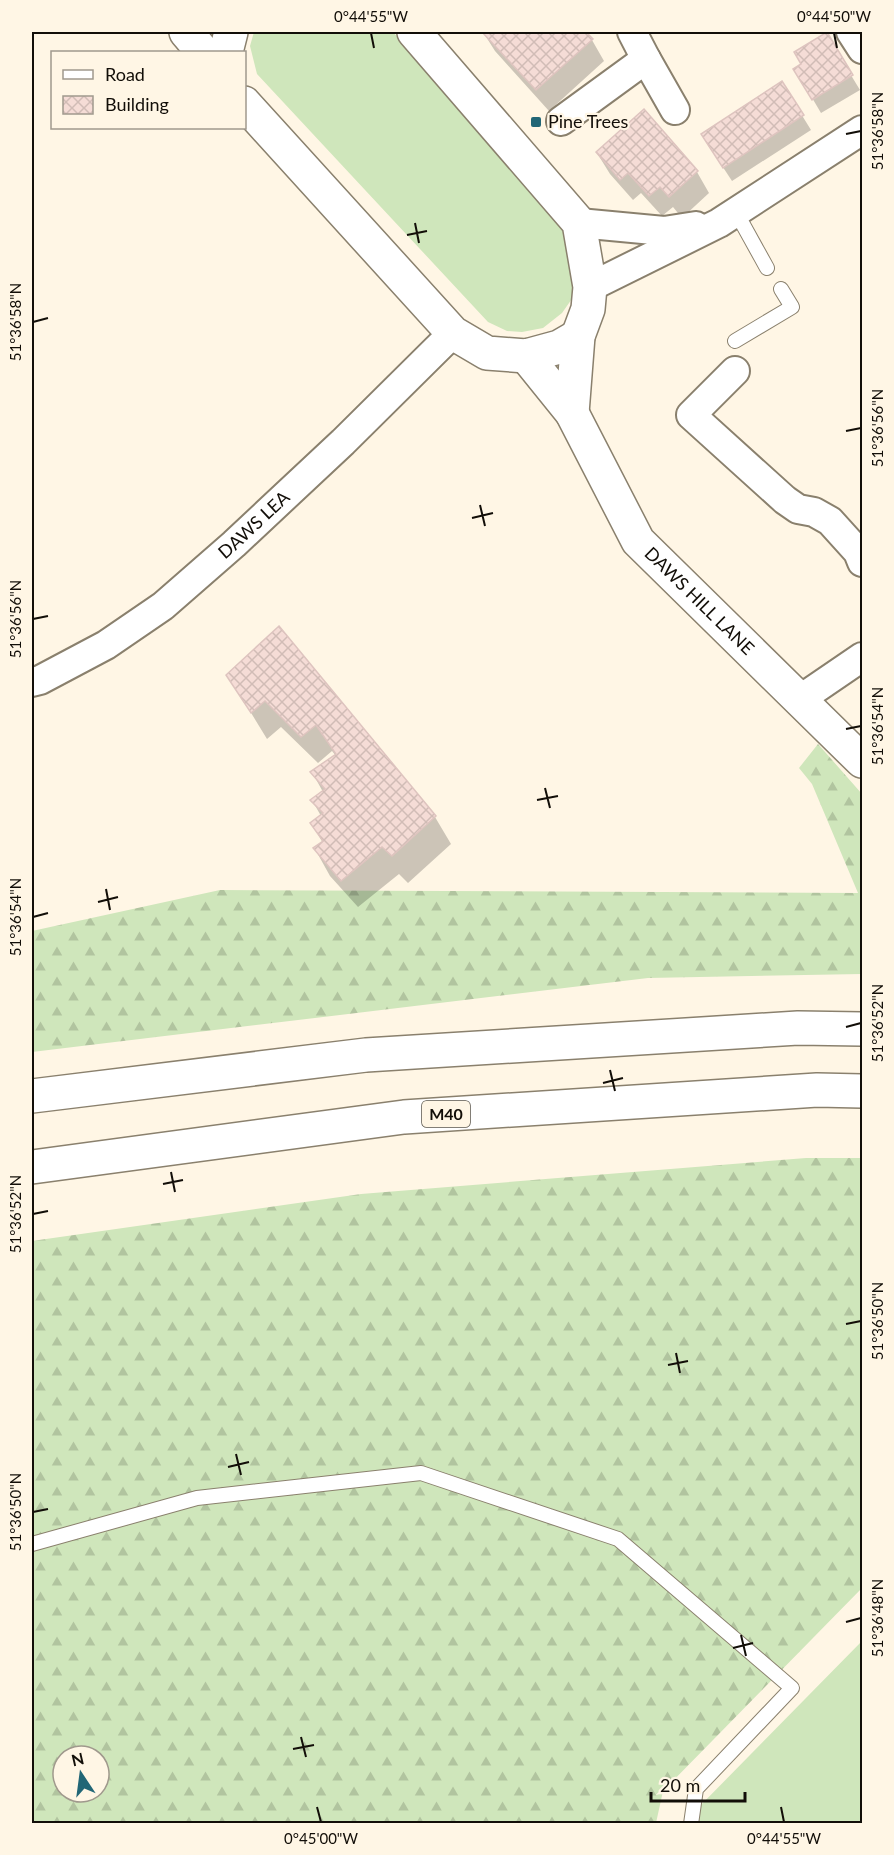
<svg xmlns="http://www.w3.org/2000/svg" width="894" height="1855" font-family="Lato,sans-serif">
  <defs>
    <pattern id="forest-firs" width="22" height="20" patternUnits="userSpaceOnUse" patternTransform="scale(1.5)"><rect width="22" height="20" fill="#cfe6bb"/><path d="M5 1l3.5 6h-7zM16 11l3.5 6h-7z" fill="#b1c49f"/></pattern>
    <pattern id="building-cross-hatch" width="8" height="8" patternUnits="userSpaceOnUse" patternTransform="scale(1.5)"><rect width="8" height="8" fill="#f5dcd6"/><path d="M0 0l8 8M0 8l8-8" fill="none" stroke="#d1bcb6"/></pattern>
  </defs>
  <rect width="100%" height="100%" fill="#fff6e5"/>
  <path fill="#cfe6bb" d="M254,32H393L560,217L575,248L576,293L562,313L543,328L522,332L507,331L488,322L257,74L250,46Z
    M862,1641V1823L692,1824L695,1811Z"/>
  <path fill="url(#forest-firs)" fill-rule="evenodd" d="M818,744L862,794V974L648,978L32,1052V931L220,890L858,893L812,784L799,768Z
    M806,1158H862V1588L663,1791L656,1823H32V1241L361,1194ZM63,1756H99V1792H63Z"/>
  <path fill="#0003" d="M483,32H584L592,40L604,61L549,111L495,51Z
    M826,34L860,90L821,113L795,69L803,65Z
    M782,83L811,130L732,181L711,149Z
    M644,112L697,172L709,193L682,218L673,207L662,216L641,193L633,200L610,174L597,153Z
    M279,628L435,817L451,844L408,883L399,874L358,907L330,876L315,849L323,843L312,824L321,816L312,800L323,792L312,772L336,756L332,751L318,763L281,727L267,739L228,675Z"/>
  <path fill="url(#building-cross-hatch)" stroke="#dec4bf" stroke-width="1.5" d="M482,32H586L593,39L536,90Z
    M827,32L853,75L812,100L793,69L801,64L794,52Z
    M782,81L804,115L723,168L701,134Z
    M644,109L698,171L669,197L660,187L649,196L628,173L620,180L596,152Z
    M279,626L436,816L392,856L382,847L341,881L313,848L323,841L310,823L323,813L310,800L325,789L310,772L336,754L316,725L301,737L265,701L251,713L226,675Z"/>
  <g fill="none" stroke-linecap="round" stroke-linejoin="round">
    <g stroke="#8a806d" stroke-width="16">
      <path id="service" d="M736,212L767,268
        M735,341L792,307L781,289
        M32,1544L197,1498L421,1473L618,1539L792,1688L696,1789L691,1824"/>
    </g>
    <g stroke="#8a806d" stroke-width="32">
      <g id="minor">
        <path d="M851,32L862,49"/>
        <path d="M646,59L675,110"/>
        <path d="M561,121L646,59L632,32"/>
        <path d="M579,223L664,231L696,226"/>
        <path d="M590,287L719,223L862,130"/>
        <path d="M735,371L691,415L785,500L798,509L814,512L830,521L858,552L862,562"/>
        <path id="s1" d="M32,682L40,680L106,645L163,606L234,544L343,442L453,333"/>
        <path d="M799,700L862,657"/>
      </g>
    </g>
    <g stroke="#8a806d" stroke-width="36">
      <g id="tertiary">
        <path d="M186,32L203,52"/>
        <path d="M414,32L579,223L590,287L588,309L578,336L572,413"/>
        <path d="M226,52L231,32"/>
        <path d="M244,103L453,333L487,353L526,356L559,347L578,336"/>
        <path id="s2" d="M526,356L572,413L638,541L862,761"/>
      </g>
    </g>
    <g stroke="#8a806d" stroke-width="36">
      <path id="motorway" d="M32,1096L366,1055L798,1028L862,1029
        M32,1167L404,1117L817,1090L862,1091"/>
    </g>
    <use href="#service" stroke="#fff" stroke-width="14"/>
    <use href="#minor" stroke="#fff" stroke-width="28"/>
    <use href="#tertiary" stroke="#fff" stroke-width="33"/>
    <use href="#motorway" stroke="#fff" stroke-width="33"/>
  </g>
  <path fill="none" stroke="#120e08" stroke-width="2" d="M371,33L374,48M834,33L837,48M846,134L861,131M415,223L419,243M407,235L427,231M33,322L48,318M846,431L861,428M480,505L485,526M472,518L493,513M33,619L48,616M846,729L861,726M545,788L550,808M537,800L558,796M106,889L110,910M98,902L118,897M33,917L48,913M846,1027L861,1023M610,1070L615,1091M603,1083L623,1078M171,1172L175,1192M163,1184L183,1180M33,1214L48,1211M846,1324L861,1321M676,1353L680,1373M668,1365L688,1361M236,1454L241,1475M228,1467L249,1462M33,1512L48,1509M846,1622L861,1618M741,1635L746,1656M733,1648L753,1643M301,1737L306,1757M293,1749L314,1745M317,1807L321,1822M781,1807L784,1822"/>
  <rect fill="#216676" stroke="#fff6e5" stroke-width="2" x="530" y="116" width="12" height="12" rx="3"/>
  <g text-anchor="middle" stroke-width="4.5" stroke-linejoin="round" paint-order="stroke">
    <rect fill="#fff6e5" stroke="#59544a" stroke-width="1.5" x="422" y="1101" width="48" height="26" rx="4.5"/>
    <g font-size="16" font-weight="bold" fill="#120e08">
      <text x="446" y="1120">M40</text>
    </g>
    <g font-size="18" fill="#120e08" stroke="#fff6e5" text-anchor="start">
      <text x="548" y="128">Pine Trees</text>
    </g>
    <g font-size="18" fill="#120e08" stroke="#fff6e5">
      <text dy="6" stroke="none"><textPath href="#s1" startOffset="274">DAWS LEA</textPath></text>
      <text dy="6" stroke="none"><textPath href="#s2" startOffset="303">DAWS HILL LANE</textPath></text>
    </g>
  </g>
  <rect width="894" height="1855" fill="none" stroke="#fff6e5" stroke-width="66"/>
  <rect x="51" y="51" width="195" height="78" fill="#fff6e5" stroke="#a0998d" stroke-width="1.5"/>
  <rect x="63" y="70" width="30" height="9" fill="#ffffff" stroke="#a0998d" stroke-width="1.5"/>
  <text x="105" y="81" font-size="18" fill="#120e08">Road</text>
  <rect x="63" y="96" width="30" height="18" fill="url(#building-cross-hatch)" stroke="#a0998d" stroke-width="1.5"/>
  <text x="105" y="111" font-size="18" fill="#120e08">Building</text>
  <g transform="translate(81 1774) rotate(347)"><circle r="28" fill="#fff6e5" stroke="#a0998d" stroke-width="1.5"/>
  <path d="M0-4.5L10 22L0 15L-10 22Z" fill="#216676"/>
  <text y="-9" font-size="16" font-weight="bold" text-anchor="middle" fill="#120e08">N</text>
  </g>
  <path d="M651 1792v9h94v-9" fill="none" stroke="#120e08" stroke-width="3"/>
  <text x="660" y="1792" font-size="18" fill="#120e08" stroke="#fff6e5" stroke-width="4.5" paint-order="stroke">20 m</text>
  <rect x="33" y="33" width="828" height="1789" fill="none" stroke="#120e08" stroke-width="2"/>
  <g font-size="15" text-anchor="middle" fill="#120e08">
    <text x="371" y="22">0°44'55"W</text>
    <text x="834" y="22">0°44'50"W</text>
    <text transform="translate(878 131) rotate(-90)" y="5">51°36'58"N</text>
    <text transform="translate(16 322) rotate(-90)" y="5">51°36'58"N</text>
    <text transform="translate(878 428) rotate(-90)" y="5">51°36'56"N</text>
    <text transform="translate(16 619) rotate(-90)" y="5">51°36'56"N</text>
    <text transform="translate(878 726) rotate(-90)" y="5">51°36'54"N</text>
    <text transform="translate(16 917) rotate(-90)" y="5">51°36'54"N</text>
    <text transform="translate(878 1023) rotate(-90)" y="5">51°36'52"N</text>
    <text transform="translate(16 1214) rotate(-90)" y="5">51°36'52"N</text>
    <text transform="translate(878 1321) rotate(-90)" y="5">51°36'50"N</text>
    <text transform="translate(16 1512) rotate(-90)" y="5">51°36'50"N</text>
    <text transform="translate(878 1618) rotate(-90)" y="5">51°36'48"N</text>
    <text x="321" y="1844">0°45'00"W</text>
    <text x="784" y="1844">0°44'55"W</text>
  </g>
</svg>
